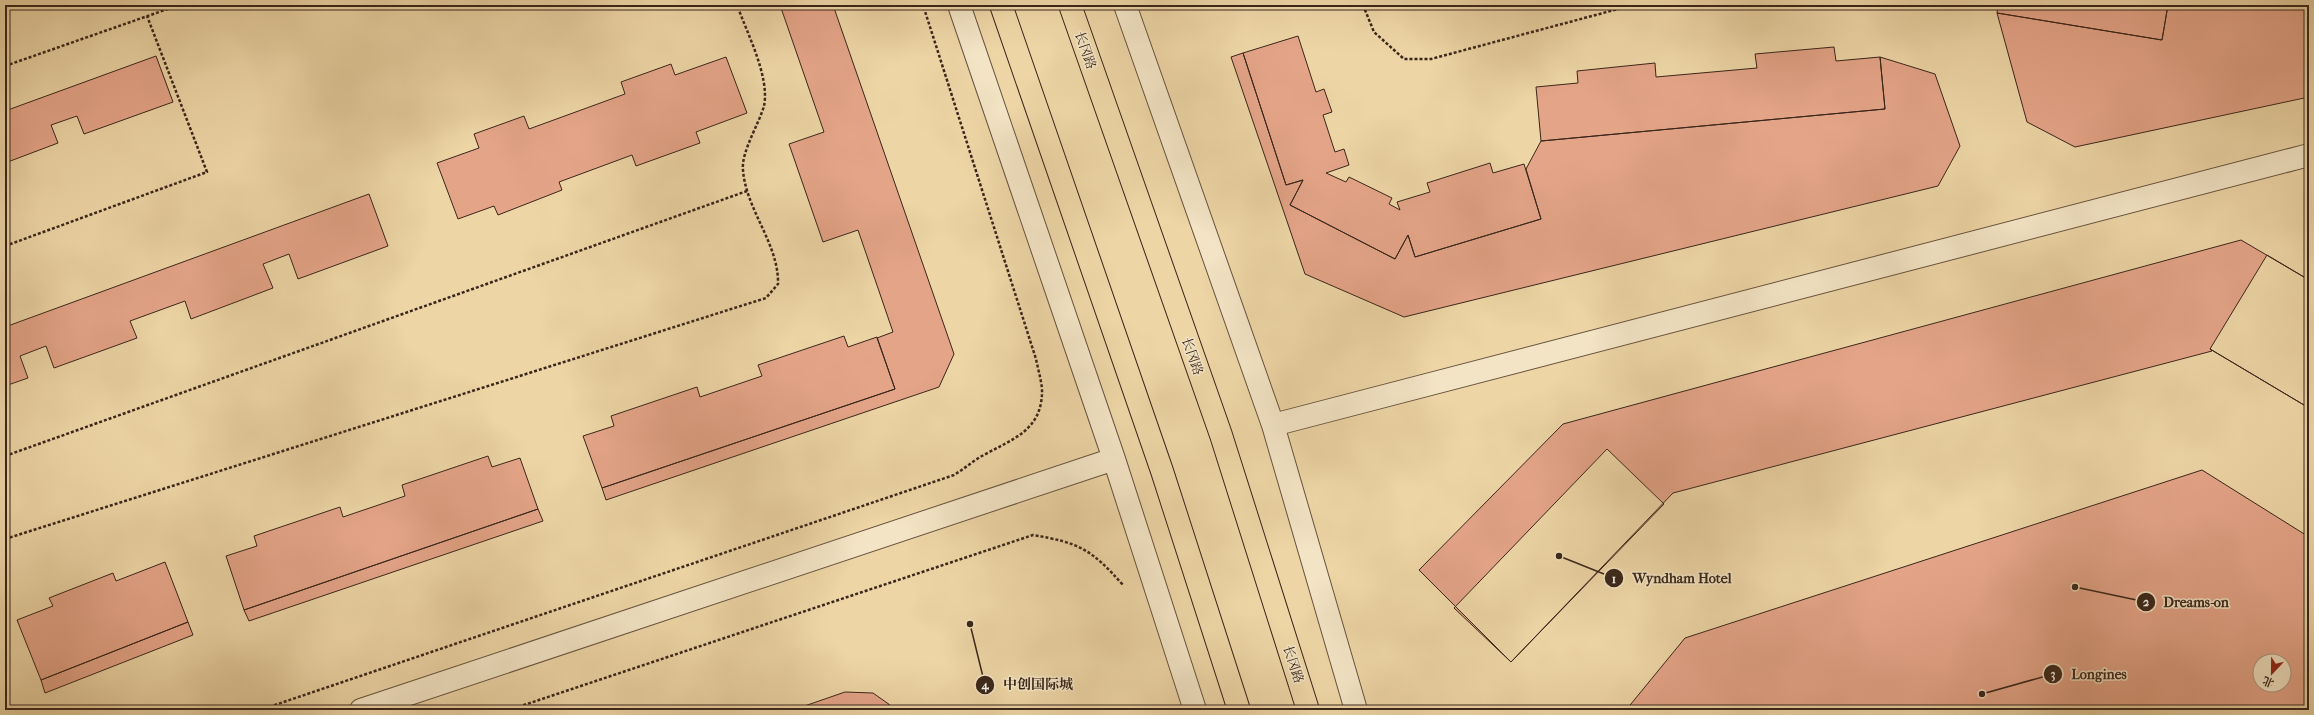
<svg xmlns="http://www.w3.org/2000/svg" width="2314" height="715" font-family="'IM FELL French Canon','Noto Serif SC',serif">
  <rect width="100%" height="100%" fill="#edd5a6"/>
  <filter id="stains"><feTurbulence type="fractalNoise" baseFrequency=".005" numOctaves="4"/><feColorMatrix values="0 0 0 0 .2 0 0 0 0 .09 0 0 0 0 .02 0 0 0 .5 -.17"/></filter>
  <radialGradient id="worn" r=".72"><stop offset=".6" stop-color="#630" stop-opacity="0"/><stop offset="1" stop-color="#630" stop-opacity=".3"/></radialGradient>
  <path fill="#e4a488" stroke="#3a261a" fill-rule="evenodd" d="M780,5H833L954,354L939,387L606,500L602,488L895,389L877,338L893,332L858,230L823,242L789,144L824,132Z
    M1998,5H2168L2162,40L1997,13Z
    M2168,5H2265V7L2276,5H2309V97L2075,147L2027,122L1997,13L2162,40Z
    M1298,36L1316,92L1324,89L1332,112L1323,115L1335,152L1344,149L1349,165L1326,173L1346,182L1349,177L1392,198L1389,204L1400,210L1397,202L1430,192L1427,183L1490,163L1493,173L1524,164L1541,219L1415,257L1408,235L1395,259L1290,205L1303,180L1286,185L1243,53Z
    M1834,47L1836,61L1880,57L1885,109L1541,141L1536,87L1578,83L1577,71L1655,63L1656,77L1757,68L1755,54Z
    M1243,53L1286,185L1303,180L1290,205L1395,259L1408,235L1415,257L1541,219L1526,169L1541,141L1885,109L1880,57L1935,74L1960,146L1938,186L1404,317L1305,274L1231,57Z
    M156,56L173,102L84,134L77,116L51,125L58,143L5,163V111Z
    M726,57L747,113L696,132L700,143L636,166L632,155L559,182L562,190L498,215L494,206L458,219L437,163L479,148L474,134L524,116L529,129L625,94L621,82L671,64L675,75Z
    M369,194L388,246L298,279L289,254L263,264L273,288L191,319L185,301L130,321L137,338L54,368L46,346L20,356L28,378L5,386V327Z
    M2241,240L2309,280V408L2210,349L2212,351L1673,493L1511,662L1419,570L1563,424Z
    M2267,255L2309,280V408L2210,349Z
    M844,336L848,347L877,337L895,389L602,488L583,436L614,426L611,416L697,387L700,397L762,376L758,365Z
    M1607,449L1664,504L1511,662L1454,608Z
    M488,456L492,467L520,458L538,509L244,610L226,556L257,546L254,536L340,507L343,517L405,496L402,485Z
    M2202,470L2309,537V710H1626L1685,638ZM2260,661H2284V685H2260Z
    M538,509L543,521L249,621L244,610Z
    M165,562L188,622L41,680L17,620L53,606L49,598L113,573L116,581Z
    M188,622L193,635L45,693L41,680Z
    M845,692L873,693L890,705L893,710H793Z"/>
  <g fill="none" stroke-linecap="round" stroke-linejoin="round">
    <g stroke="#67523d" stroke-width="24">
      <path id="minor" d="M959,5L1114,459L1195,710
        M1125,5L1273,425L1356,710
        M1273,425L2309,155
        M361,710L1114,459"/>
    </g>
    <g stroke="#3a261a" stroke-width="24">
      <path id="major" d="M1001,5L1162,471L1239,710
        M1070,5L1221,435L1308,710"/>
    </g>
    <path stroke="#3a261a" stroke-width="2.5" stroke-dasharray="3 2" stroke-linecap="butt" d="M1363,5L1374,32L1404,59H1431L1633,5
      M5,66L179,5
      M5,246L207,172L147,16
      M5,456L747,191
      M5,539L766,298L778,284C779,244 746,210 743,170C741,152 759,124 764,106C770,77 747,33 737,5
      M260,710L954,475C964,469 973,461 982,456C1012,439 1043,431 1042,389C1041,379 1038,369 1036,359L923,5
      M509,710L1033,535C1080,543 1091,549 1123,585"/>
    <use href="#minor" stroke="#f3e4c5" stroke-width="22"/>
    <use href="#major" stroke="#edd5a6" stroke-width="22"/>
  </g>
  <g text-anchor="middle" stroke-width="3" stroke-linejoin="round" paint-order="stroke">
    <g font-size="13" fill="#3a261a" stroke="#f3e4c5">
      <text transform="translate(1086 50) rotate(71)" y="5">长冈路</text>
      <text transform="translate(1193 356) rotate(71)" y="5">长冈路</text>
      <text transform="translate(1294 664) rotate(72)" y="5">长冈路</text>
    </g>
  </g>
  <path fill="none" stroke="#3a261a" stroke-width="1.5" d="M1559 556L1614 578M2075 587L2146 602M1982 694L2053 674M970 624L985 685"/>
  <g fill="#3a261a" stroke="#f3e4c5" stroke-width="1.5">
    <circle cx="1559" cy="556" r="4"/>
    <circle cx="2075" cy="587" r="4"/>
    <circle cx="1982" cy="694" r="4"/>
    <circle cx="970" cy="624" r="4"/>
    <circle cx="1614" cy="578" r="10"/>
    <circle cx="2146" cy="602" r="10"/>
    <circle cx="2053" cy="674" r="10"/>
    <circle cx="985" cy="685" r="10"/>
  </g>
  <g font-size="12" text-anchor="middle" font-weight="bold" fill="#fff">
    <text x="1614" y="583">1</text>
    <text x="2146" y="606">2</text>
    <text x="2053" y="678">3</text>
    <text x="985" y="689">4</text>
  </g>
  <g font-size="14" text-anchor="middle" font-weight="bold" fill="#3a261a" stroke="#f3e4c5" stroke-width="3" stroke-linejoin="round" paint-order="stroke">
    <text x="1682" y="583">Wyndham Hotel</text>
    <text x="2196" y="607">Dreams-on</text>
    <text x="2099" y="679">Longines</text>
    <text x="1038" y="689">中创国际城</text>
  </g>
  <rect width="2314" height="715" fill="none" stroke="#edd5a6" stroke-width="20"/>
  <rect x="6" y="6" width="2302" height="703" fill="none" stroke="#3a261a" stroke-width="2"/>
  <rect x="10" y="10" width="2294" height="695" fill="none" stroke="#3a261a"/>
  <g transform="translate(2272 673) rotate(202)"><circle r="19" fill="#f3e4c5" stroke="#a99881"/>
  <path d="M0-3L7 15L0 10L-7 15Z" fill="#8f2418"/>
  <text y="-6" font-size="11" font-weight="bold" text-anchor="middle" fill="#3a261a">北</text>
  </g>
  <rect width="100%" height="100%" filter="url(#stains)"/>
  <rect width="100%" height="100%" fill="url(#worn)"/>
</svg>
